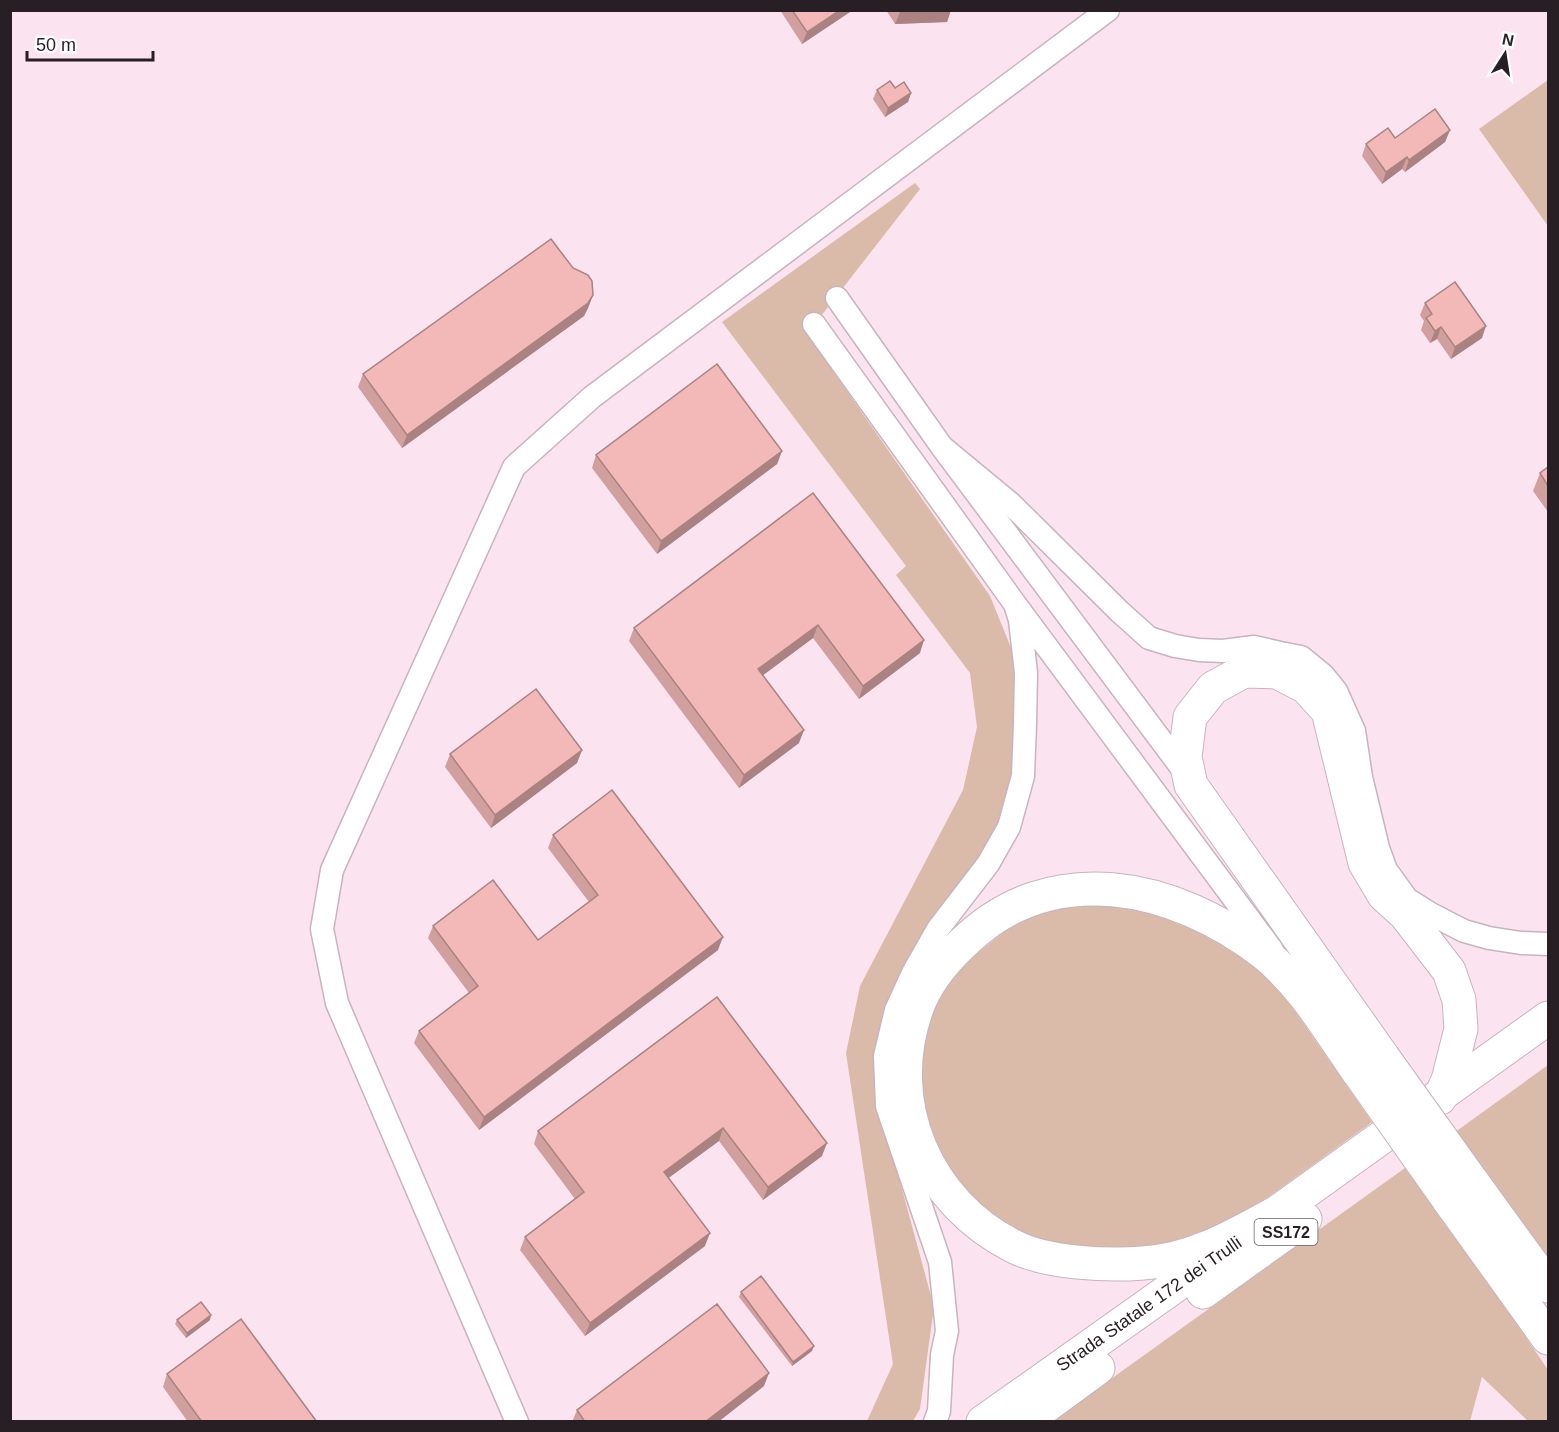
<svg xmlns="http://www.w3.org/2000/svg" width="1559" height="1432" font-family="Arial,sans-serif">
  <rect width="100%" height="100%" fill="#fbe4f0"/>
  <path fill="#dabaa8" d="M1548,80V226L1479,129Z
    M915,183L920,189L807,334L990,596L1018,665L1023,733L1000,828L903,977L883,1119L934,1307L920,1409L913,1421H867L893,1364L846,1053L860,986L963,790L977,727L970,673L896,575L906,566L722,322Z
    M1039,903L1154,904L1245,954L1286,998L1372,1122L1235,1221L1207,1238L1103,1258L1027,1244L941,1173L912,1082L939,984Z
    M1548,1065V1262L1451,1135Z
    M1405,1168L1501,1300L1548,1370V1421H1528L1482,1377L1470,1421L1051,1422Z"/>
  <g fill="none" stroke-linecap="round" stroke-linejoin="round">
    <g stroke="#c9b3be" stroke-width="25">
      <path id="minor" d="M837,298L942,447L1187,775
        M814,324L1015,604L1272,950
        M942,447L1011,504L1120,612L1149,638L1175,646L1199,650L1223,651L1254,647L1280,653L1301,657L1323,675L1336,691L1354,731L1361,777L1378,848L1386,870L1407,899L1431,914L1464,931L1489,938L1521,943L1548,944
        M517,1422L337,1003L322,929L332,870L514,467L592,397L1108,10
        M935,1422L939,1411L942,1355L947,1331L940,1262L887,1106L885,1056L896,1010L913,973L938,929L988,864L1009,827L1023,776L1025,724L1026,673L1020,620L1015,604"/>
    </g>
    <g stroke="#c9b3be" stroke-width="35">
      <path id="highway" d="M1383,1057L1191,785L1185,757L1190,717L1213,688L1244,671L1277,672L1306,687L1328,711L1365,863L1384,895L1405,914L1449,971L1459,1000L1461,1029L1448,1080L1440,1098
        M1471,1180L1548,1286
        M1448,1199L1548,1338
        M1279,1211C1235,1235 1194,1260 1143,1263C1107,1266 1047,1263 1015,1247C926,1203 883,1103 917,1008C926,983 943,962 962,944C1050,856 1175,884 1265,954C1304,986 1330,1032 1359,1073
        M1262,1223L1548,1018
        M1203,1292L1305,1219
        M983,1422L1220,1254
        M1024,1422L1098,1368"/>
    </g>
    <use href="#minor" stroke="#fff" stroke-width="22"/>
    <use href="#highway" stroke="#fff" stroke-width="33"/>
    <g stroke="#c9b3be" stroke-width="35" stroke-linecap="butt">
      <path id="highway-bridge" d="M1383,1057L1471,1180
        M1359,1073L1448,1199"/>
    </g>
    <use href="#highway-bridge" stroke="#fff" stroke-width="33"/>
  </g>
  <path fill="#d09f9e" d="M780,10H853L802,44Z
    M886,10H951L947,22L895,24Z
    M895,88L911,93L908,102L885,117L873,99L877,90Z
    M1450,130L1445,142L1405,172L1402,169L1382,184L1362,156L1366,144L1395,138Z
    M593,295L588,308L584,316L402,448L358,387L363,374Z
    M1425,303L1482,338L1451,359L1437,339L1430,343L1421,330L1424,321L1420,315Z
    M782,451L777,464L657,554L592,468L596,455Z
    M1548,467V512L1533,491L1540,473Z
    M813,493L920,653L859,699L813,638L763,675L799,743L739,788L629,641L634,628Z
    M582,750L577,763L491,828L445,767L450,754Z
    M553,835L718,950L479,1130L414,1043L419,1031L469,993L428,938L433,926L538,940L589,902L548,848Z
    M717,997L822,1156L763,1200L719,1141L668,1178L705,1246L585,1336L520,1250L525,1237L575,1199L534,1144L538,1131Z
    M741,1292L812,1351L792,1366L739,1297Z
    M177,1320H210L186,1338L175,1324Z
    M167,1374L317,1422H188L163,1387Z
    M764,1386L718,1422H572L577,1410Z"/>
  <path fill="#a98281" d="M840,10H853L802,44L807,32Z
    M931,10H951L947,22L895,24L900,12Z
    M911,93L908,102L885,117L888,108Z
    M1450,130L1445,142L1405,172L1409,160Z
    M1407,157L1402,169L1382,184L1386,172Z
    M593,295L588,308L584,316L402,448L407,435Z
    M1486,326L1482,338L1451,359L1455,347Z
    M1441,327L1437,339L1430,343L1435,331Z
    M782,451L777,464L657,554L661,541Z
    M818,625L813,638L754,682L758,669Z
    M924,640L920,653L859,699L863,686Z
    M804,730L799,743L739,788L744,775Z
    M582,750L577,763L491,828L495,815Z
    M723,937L718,950L479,1130L484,1117Z
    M723,1128L719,1141L659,1185L664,1172Z
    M827,1143L822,1156L763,1200L768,1187Z
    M710,1233L705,1246L585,1336L590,1323Z
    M211,1315L210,1320L186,1338L187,1333Z
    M814,1346L812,1351L792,1366L793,1362Z
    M769,1373L764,1386L718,1422H705Z"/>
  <path fill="#f2b9b8" stroke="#a98281" stroke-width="1.5" d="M792,10H840L807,32Z
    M899,10H931L900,12Z
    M890,81L895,88L904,82L911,93L888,108L877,90Z
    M1435,109L1450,130L1409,160L1407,157L1386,172L1366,144L1388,128L1395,138Z
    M551,239L573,268L588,275L592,281L593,295L588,303L407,435L363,374Z
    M1455,282L1486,326L1455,347L1441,327L1435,331L1426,318L1432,314L1425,303Z
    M717,364L782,451L661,541L596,455Z
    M1548,467V486L1540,473Z
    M813,493L924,640L863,686L818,625L758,669L804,730L744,775L634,628Z
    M536,689L582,750L495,815L450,754Z
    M612,790L723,937L484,1117L419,1031L478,986L433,926L493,880L538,940L598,895L553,835Z
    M717,997L827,1143L768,1187L723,1128L664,1172L710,1233L590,1323L525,1237L584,1192L538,1131Z
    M761,1276L814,1346L793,1362L741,1292Z
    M201,1302L211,1315L187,1333L177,1320Z
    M717,1304L769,1373L705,1422H585L577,1410Z
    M241,1319L317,1422H202L167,1374Z"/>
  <g text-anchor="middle" stroke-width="4.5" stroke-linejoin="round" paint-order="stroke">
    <rect fill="#fff" stroke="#686265" stroke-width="1.5" x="1254.5" y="1219" width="63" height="26" rx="4.5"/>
    <g font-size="16" font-weight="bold" fill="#271f23">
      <text x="1286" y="1238">SS172</text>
    </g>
    <g font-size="18" fill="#271f23" stroke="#fff">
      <text transform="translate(1149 1304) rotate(-35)" y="6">Strada Statale 172 dei Trulli</text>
    </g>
  </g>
  <rect width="1559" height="1432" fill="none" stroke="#271f23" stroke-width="24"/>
  <g transform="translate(1505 54) rotate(12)" stroke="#ffffff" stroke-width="4.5" paint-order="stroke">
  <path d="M0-4.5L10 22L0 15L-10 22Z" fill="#271f23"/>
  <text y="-9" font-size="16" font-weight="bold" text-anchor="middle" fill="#271f23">N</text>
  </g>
  <path d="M27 51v9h126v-9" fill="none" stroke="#271f23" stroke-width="3"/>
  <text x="36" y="51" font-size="18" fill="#271f23" stroke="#ffffff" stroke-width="4.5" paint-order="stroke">50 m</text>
</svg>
